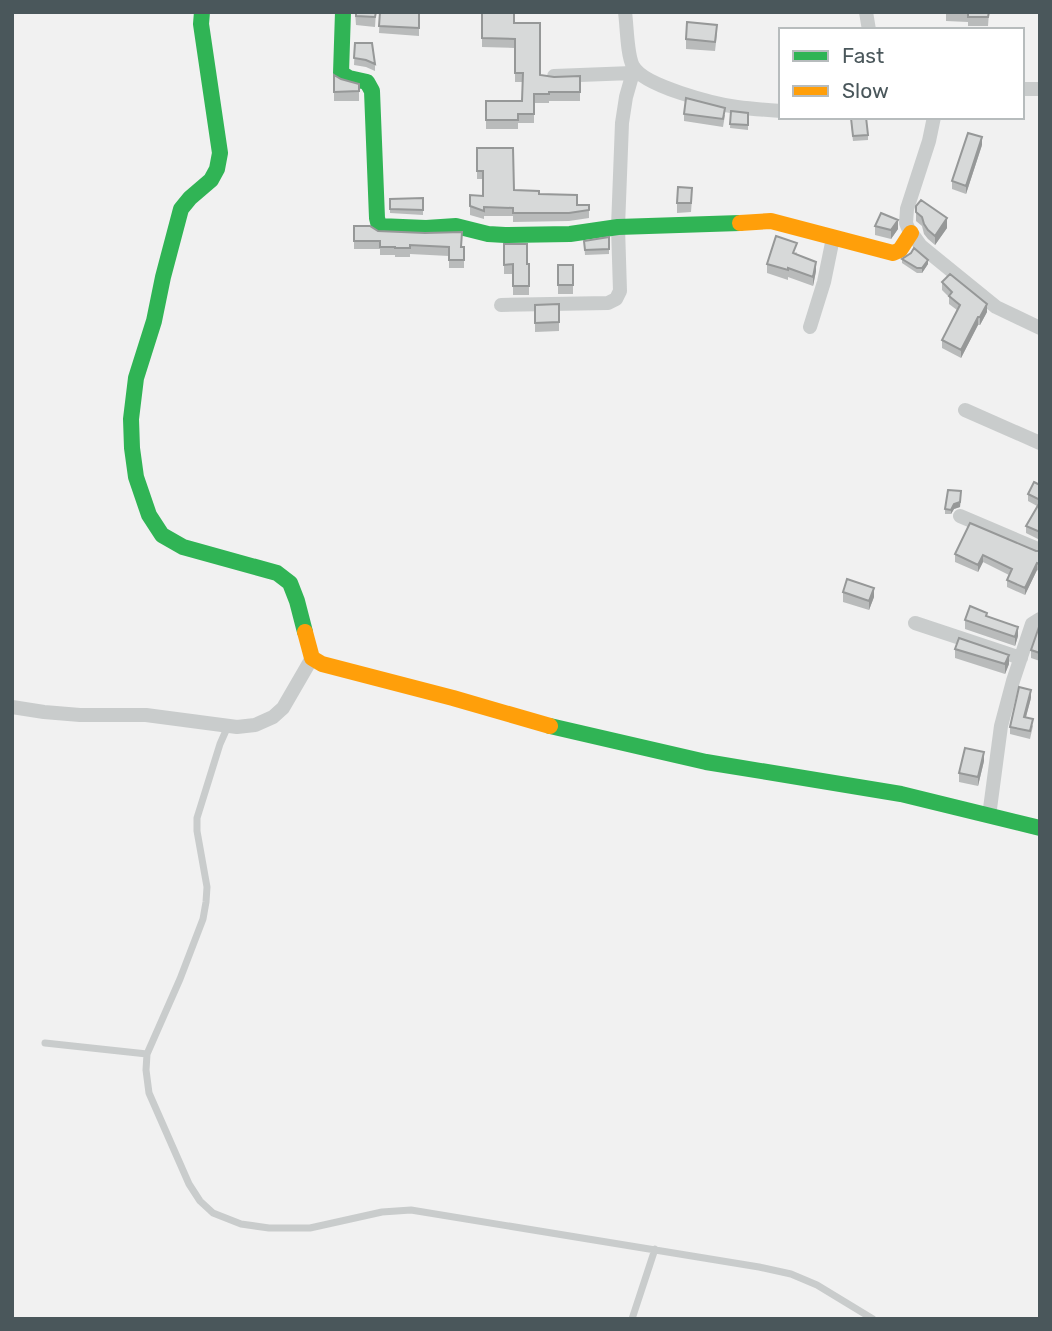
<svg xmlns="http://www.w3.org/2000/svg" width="1052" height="1331" font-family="Rubik,sans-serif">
  <rect width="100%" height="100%" fill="#f1f1f1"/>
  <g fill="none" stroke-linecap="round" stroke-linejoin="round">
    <path stroke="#c9cccc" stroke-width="7" d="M228,726L220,744L197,818V831L207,887L206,902L203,919L180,979L147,1054L146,1070L149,1093L189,1184L200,1201L213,1213L241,1224L269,1228H310L382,1212L411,1210L759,1267L791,1274L817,1285L873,1319
      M45,1043L147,1054
      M632,1319L655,1249"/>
    <path stroke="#c9cccc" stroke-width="14" d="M625,12C627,26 627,55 633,66C643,86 715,104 737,107C752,109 766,110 781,111
      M866,12L869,30
      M554,76L632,73
      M1022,89H1040
      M934,117L929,141L907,209L906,223L908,228L921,246L996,307L1040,328
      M501,305L608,303L616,299L620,291L618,227L622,123L626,97L634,69
      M810,327L824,282L833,238
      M965,410L1040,443
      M960,516L1040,550
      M915,623L1021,658
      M12,707L44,712L80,715H146L237,727L255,725L273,717L283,708L312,658
      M989,816L1001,726L1013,681L1032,624L1040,619"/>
    <path stroke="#30b455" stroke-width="16" d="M202,12L201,24L220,153L217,169L211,180L190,198L181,209L163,277L154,321L136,378L131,419L132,448L136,477L149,515L162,535L183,547L277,573L290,583L297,601L305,632
      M343,12L341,73L349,78L367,82L372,91L377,218L379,226L426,228L456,226L488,234L505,235L570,234L618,227L740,223
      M550,726L706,762L901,794L1040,828"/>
    <path stroke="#ff9f0a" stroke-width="16" d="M740,223L771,221L893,253L900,250L911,233
      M305,632L312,658L322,664L453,698L550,726"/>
  </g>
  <path fill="#b9bbbb" d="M355,12H376L375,27L356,25Z
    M380,12H419V36L379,33Z
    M482,12L514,23L540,75L554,77L580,76V101H549V103H534V123H518V129H486V101H522L523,82H515V48L482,47Z
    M946,12H989L988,26H968V22L946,21Z
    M717,34L715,51L686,49V39Z
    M355,43L375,64V71L366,67L354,65Z
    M334,75L341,79L359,84V101H334Z
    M731,111L748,113V130L730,128Z
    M684,114L725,115L723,127L684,121Z
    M851,123L868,135V140L853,141Z
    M982,145L966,194L952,189V181Z
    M477,148L514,190L539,194L577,205H589V218L569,221L513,222V216H484V219L470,215V195L483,196V179H477Z
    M423,198V215L390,213V199Z
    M692,198L691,212L677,213V203Z
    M916,206L947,228L935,245L928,239L924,234L922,226L916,221Z
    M354,226L378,231L425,233L464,247V268H449V256L410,254V257H395V255H380V249H354Z
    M875,226L898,229L891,239L875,235Z
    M584,241L609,249V254L585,255Z
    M504,244L527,264H529V295H513V274H504Z
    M797,252L796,254L816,271L813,286L788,277V280L767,273V264Z
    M902,259L928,264L922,273H917L902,263Z
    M558,265H573V294H558Z
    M942,282L987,312L980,325H978L961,358L942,348V340L957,310L949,304V297L942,290Z
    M559,304V331L535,332V305Z
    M1040,485V540L1026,533V526L1037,506L1028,501V494Z
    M961,496L960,507L954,509L951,514H945V509Z
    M1040,551V572L1037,570L1025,595L1007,587V580L1009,575L983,562L978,572L955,562V554Z
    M843,592L874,597L869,610L843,602Z
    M987,616L1018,636L1015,646L965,629V620Z
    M1040,624V661L1031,658V650Z
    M955,649L1009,664L1005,674L955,658Z
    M1031,698L1026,717L1033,726L1030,739L1010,734V727Z
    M984,761L978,786L959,782V773Z
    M1040,763V778L1038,777V769Z"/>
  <path fill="#969898" d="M982,137V145L966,194V186Z
    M947,218V228L935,245V236Z
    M898,220V229L891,239V230Z
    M928,260V264L922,273V268Z
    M816,262V271L813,286V277Z
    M987,304V312L980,325V317Z
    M978,317V325L961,358V350Z
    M961,491L960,507L954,509L951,514V510Z
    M983,555V562L978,572V565Z
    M1037,563V570L1025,595V588Z
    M874,588V597L869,610V601Z
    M1018,627V636L1015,646V637Z
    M1009,655V664L1005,674V664Z
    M1031,690V698L1024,724V717Z
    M984,752V761L978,786V777Z"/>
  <path fill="#d7d9d9" stroke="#969898" stroke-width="2" d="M356,12H376L375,17L356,16Z
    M380,12H419V28L379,26Z
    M482,12H514V23H540V75L554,77L580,76V92H549V94H534V114H518V120H486V101H522L523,73H515V39L482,38Z
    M960,12H989L988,17H968V13Z
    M687,22L717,25L715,42L686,39Z
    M355,43H372L375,64L366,60L354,58Z
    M334,75L341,79L359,84V91L334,92Z
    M686,98L725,108L723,119L684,114Z
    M731,111L748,113V125L730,124Z
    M866,117L868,135L853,136L851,118Z
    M968,133L982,137L966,186L952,181Z
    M477,148H513L514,190L539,191V194L577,195V205H589V210L569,213H513V208L484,207V211L470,206V195L483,196V171H477Z
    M678,187L692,188L691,203H677Z
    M423,198V210L390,209V199Z
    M921,200L947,218L935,236L928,230L924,224L922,217L916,212V206Z
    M881,213L898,220L891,230L875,226Z
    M354,226H370L378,231L425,233L462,232L461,247H464V260H449V247L410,245V248H395V247H380V241H354Z
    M776,236L797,243L793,253L816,262L813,277L788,268V270L767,264Z
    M609,237V249L585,250L584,241Z
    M504,244H527V264H529V286H513V264L504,265Z
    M914,248L928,260L922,268H917L902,259L911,253Z
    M558,265H573V285H558Z
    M950,274L987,304L980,317H978L961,350L942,340L960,305L949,296L952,292L942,282Z
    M559,304V322L535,323V305Z
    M1034,482L1040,485V500L1028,494Z
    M948,490L961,491L960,502L954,504L951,510L945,509Z
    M1040,502V532L1026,526Z
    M970,523L1036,551H1040V564L1037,563L1025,588L1007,580L1012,569L983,555L978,565L955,554Z
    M847,579L874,588L869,601L843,592Z
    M970,606L987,613L986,616L1018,627L1015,637L965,620Z
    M1040,624V653L1031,650Z
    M959,638L1009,655L1005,664L955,649Z
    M1019,687L1031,690L1024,717L1033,719L1030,731L1010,727Z
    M965,748L984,752L978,777L959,773Z"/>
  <rect width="1052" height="1331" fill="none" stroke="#4a575b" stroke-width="28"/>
  <rect x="779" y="28" width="245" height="91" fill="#ffffff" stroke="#b7bcbd" stroke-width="2"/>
  <rect x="793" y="51" width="35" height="10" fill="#30b455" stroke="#b7bcbd" stroke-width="2"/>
  <text x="842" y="63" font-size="21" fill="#4a575b">Fast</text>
  <rect x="793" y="86" width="35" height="10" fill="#ff9f0a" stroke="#b7bcbd" stroke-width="2"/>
  <text x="842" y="98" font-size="21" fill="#4a575b">Slow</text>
</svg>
